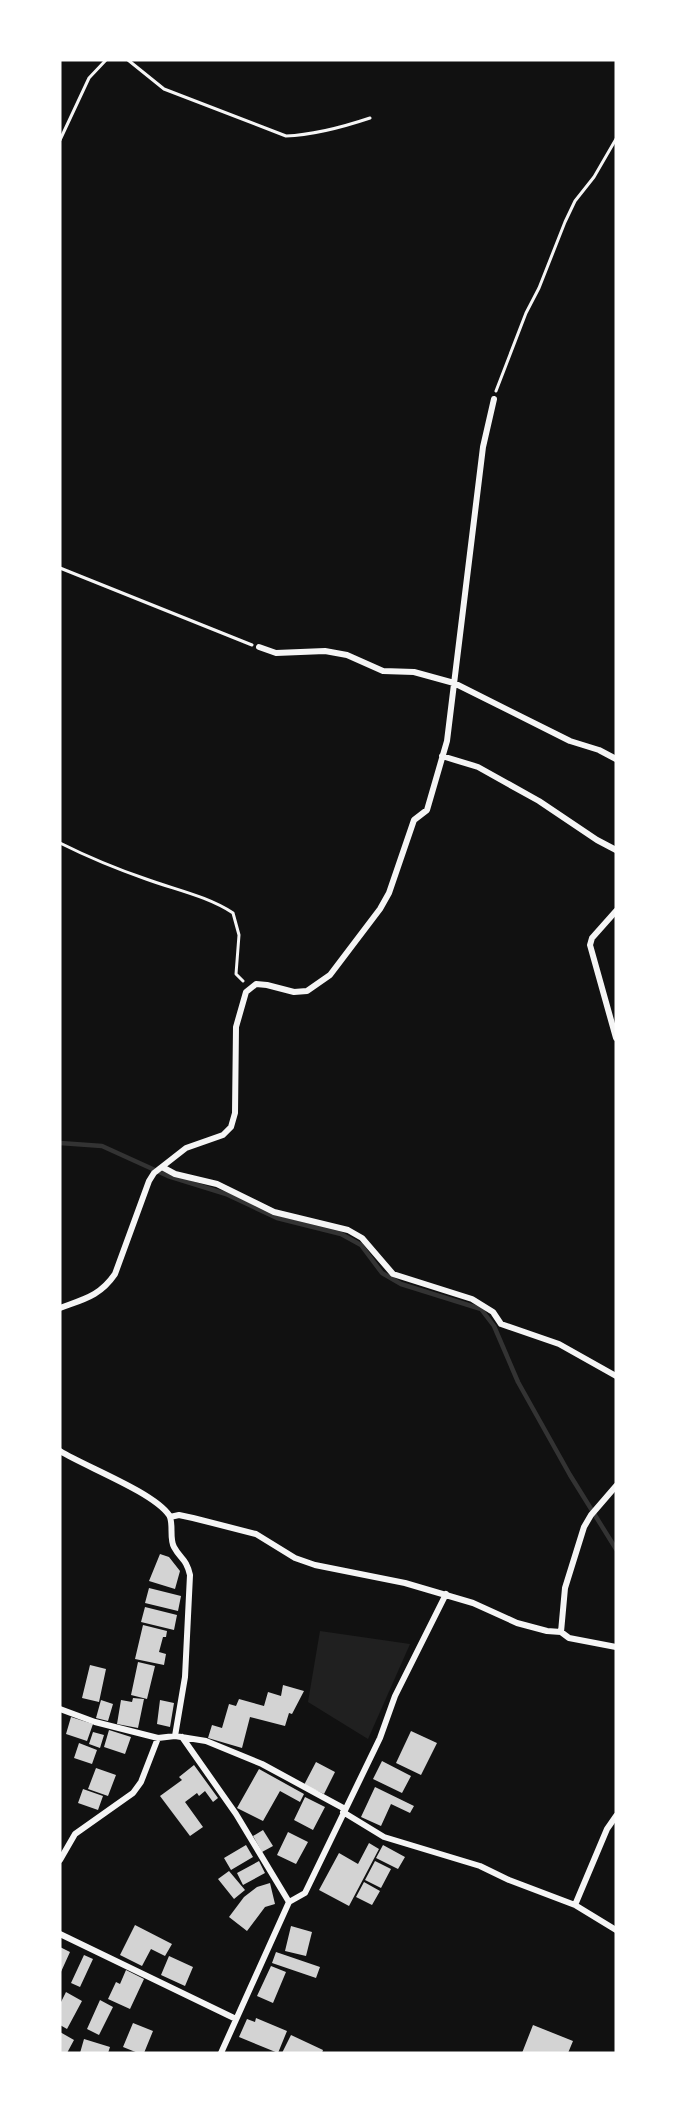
<svg xmlns="http://www.w3.org/2000/svg" width="676" height="2113" font-family="'Noto Sans',sans-serif">
  <rect width="100%" height="100%" fill="#111"/>
  <path fill="#202020" d="M320,1631L410,1644L368,1739L308,1702Z"/>
  <g fill="none" stroke-linecap="round" stroke-linejoin="round">
    <path stroke="#333" stroke-width="4.5" d="M60,1143L102,1146L168,1176L226,1194L277,1218L341,1234L361,1245L382,1273L401,1284L481,1309L494,1326L518,1382L570,1475L616,1549"/>
  </g>
  <path fill="#d3d3d3" d="M160,1554L169,1557L180,1571L175,1589L149,1581Z
    M149,1588L181,1596L178,1611L145,1603Z
    M145,1607L177,1615L174,1630L141,1622Z
    M143,1625L167,1631L166,1637H163L159,1652L166,1654L164,1665L135,1659Z
    M138,1662L155,1666L147,1699L131,1695Z
    M90,1665L106,1669L99,1702L82,1698Z
    M283,1685L304,1691L292,1714L289,1713L285,1726L250,1717L242,1748L208,1738L212,1725L222,1728L229,1704L236,1706L239,1699L264,1706L268,1692L281,1696Z
    M133,1698L144,1699L138,1728L117,1724L121,1700L132,1702Z
    M101,1700L113,1704L108,1721L96,1718Z
    M160,1700L174,1703L170,1727L157,1724Z
    M71,1717L93,1724L87,1741L66,1734Z
    M109,1730L131,1737L125,1754L104,1747Z
    M411,1731L437,1743L421,1775L396,1763Z
    M93,1732L104,1735L100,1748L89,1744Z
    M79,1743L97,1750L92,1764L74,1758Z
    M382,1761L411,1776L402,1793L373,1779Z
    M316,1762L335,1772L324,1794L304,1785Z
    M194,1765L218,1798L213,1802L205,1791L199,1796L197,1793L185,1802L203,1827L190,1836L160,1796L182,1780L179,1777Z
    M96,1768L116,1775L108,1796L88,1789Z
    M259,1769L304,1794L300,1802L280,1791L263,1821L237,1808Z
    M375,1787L414,1806L410,1813L391,1804L381,1826L361,1817Z
    M83,1789L103,1796L98,1810L78,1803Z
    M305,1797L325,1807L313,1830L294,1820Z
    M263,1830L273,1846L262,1852L253,1836Z
    M288,1832L308,1842L296,1864L277,1855Z
    M369,1843L379,1849L349,1906L319,1890L339,1853L358,1864Z
    M246,1845L253,1857L231,1870L224,1858Z
    M383,1845L405,1857L398,1869L376,1858Z
    M259,1861L265,1873L243,1885L237,1873Z
    M375,1861L391,1869L381,1888L365,1880Z
    M229,1871L245,1890L234,1899L218,1879Z
    M364,1882L380,1891L372,1905L356,1897Z
    M270,1883L275,1904L265,1907L247,1931L229,1917L244,1897L257,1887Z
    M135,1925L172,1944L165,1956L151,1949L142,1966L120,1955Z
    M291,1926L312,1932L306,1956L285,1951Z
    M60,1947L70,1952L60,1974Z
    M276,1952L320,1967L316,1978L272,1963Z
    M84,1955L93,1959L80,1987L71,1983Z
    M169,1956L193,1967L185,1986L161,1975Z
    M271,1966L286,1972L273,2003L257,1996Z
    M126,1970L144,1979L130,2009L108,1999L116,1982L120,1984Z
    M66,1992L82,2001L67,2029L60,2025V2004Z
    M100,2000L113,2007L99,2035L87,2029Z
    M256,2018L287,2031L278,2053L239,2037L247,2019L255,2022Z
    M133,2023L153,2031L144,2053H138L123,2047Z
    M533,2025L573,2041L568,2053H522Z
    M60,2032L74,2040L67,2053H60Z
    M291,2035L323,2050L322,2053H282Z
    M84,2039L110,2047L108,2053H80Z"/>
  <g fill="none" stroke-linecap="round" stroke-linejoin="round">
    <path stroke="#f5f5f5" stroke-width="3" d="M128,60L164,89L286,136C315,135 343,127 370,118
      M60,140L89,78L106,60
      M496,391L526,313L539,288L565,222L575,201L594,177L616,139
      M60,568L252,645
      M60,843C88,857 117,869 146,879C176,890 207,896 233,913L239,935L236,974L243,981"/>
    <path stroke="#f5f5f5" stroke-width="6" d="M259,647L276,653L325,651L347,655L383,671L414,672L454,683L570,741L599,750L616,759
      M442,756L478,767L539,801L597,840L616,850
      M616,911L592,938L590,945L616,1038
      M162,1167L175,1174L217,1184L274,1212L348,1230L362,1238L393,1274L472,1299L493,1312L501,1324L559,1344L616,1376
      M60,1308C84,1299 100,1296 115,1274L149,1181L154,1173L186,1148L223,1135L231,1127L235,1113L236,1027L246,992L256,984L267,985L294,992L307,991L330,975L380,909L389,893L414,820L427,810L447,741L483,447L494,399
      M60,1451C86,1467 153,1492 169,1515C174,1523 169,1538 174,1547C181,1560 186,1558 190,1575L185,1677L175,1736
      M170,1517L179,1515L193,1518L256,1534L295,1558L315,1565L405,1583L473,1603L517,1623L547,1631L561,1632L569,1638L616,1647
      M561,1632L565,1588L584,1527L591,1515L616,1486
      M60,1709L95,1722L158,1738L175,1736L206,1741L262,1764L345,1809
      M182,1737L236,1814L289,1902
      M343,1812L384,1837L480,1866L509,1880L575,1905L616,1930
      M60,1860L75,1834L133,1793L141,1782L158,1738
      M575,1905L607,1829L616,1816
      M60,1934L236,2019
      M221,2053L289,1902L305,1893L380,1738L395,1696L446,1594"/>
  </g>
  <rect width="676" height="2113" fill="none" stroke="#ffffff" stroke-width="123"/>
</svg>
